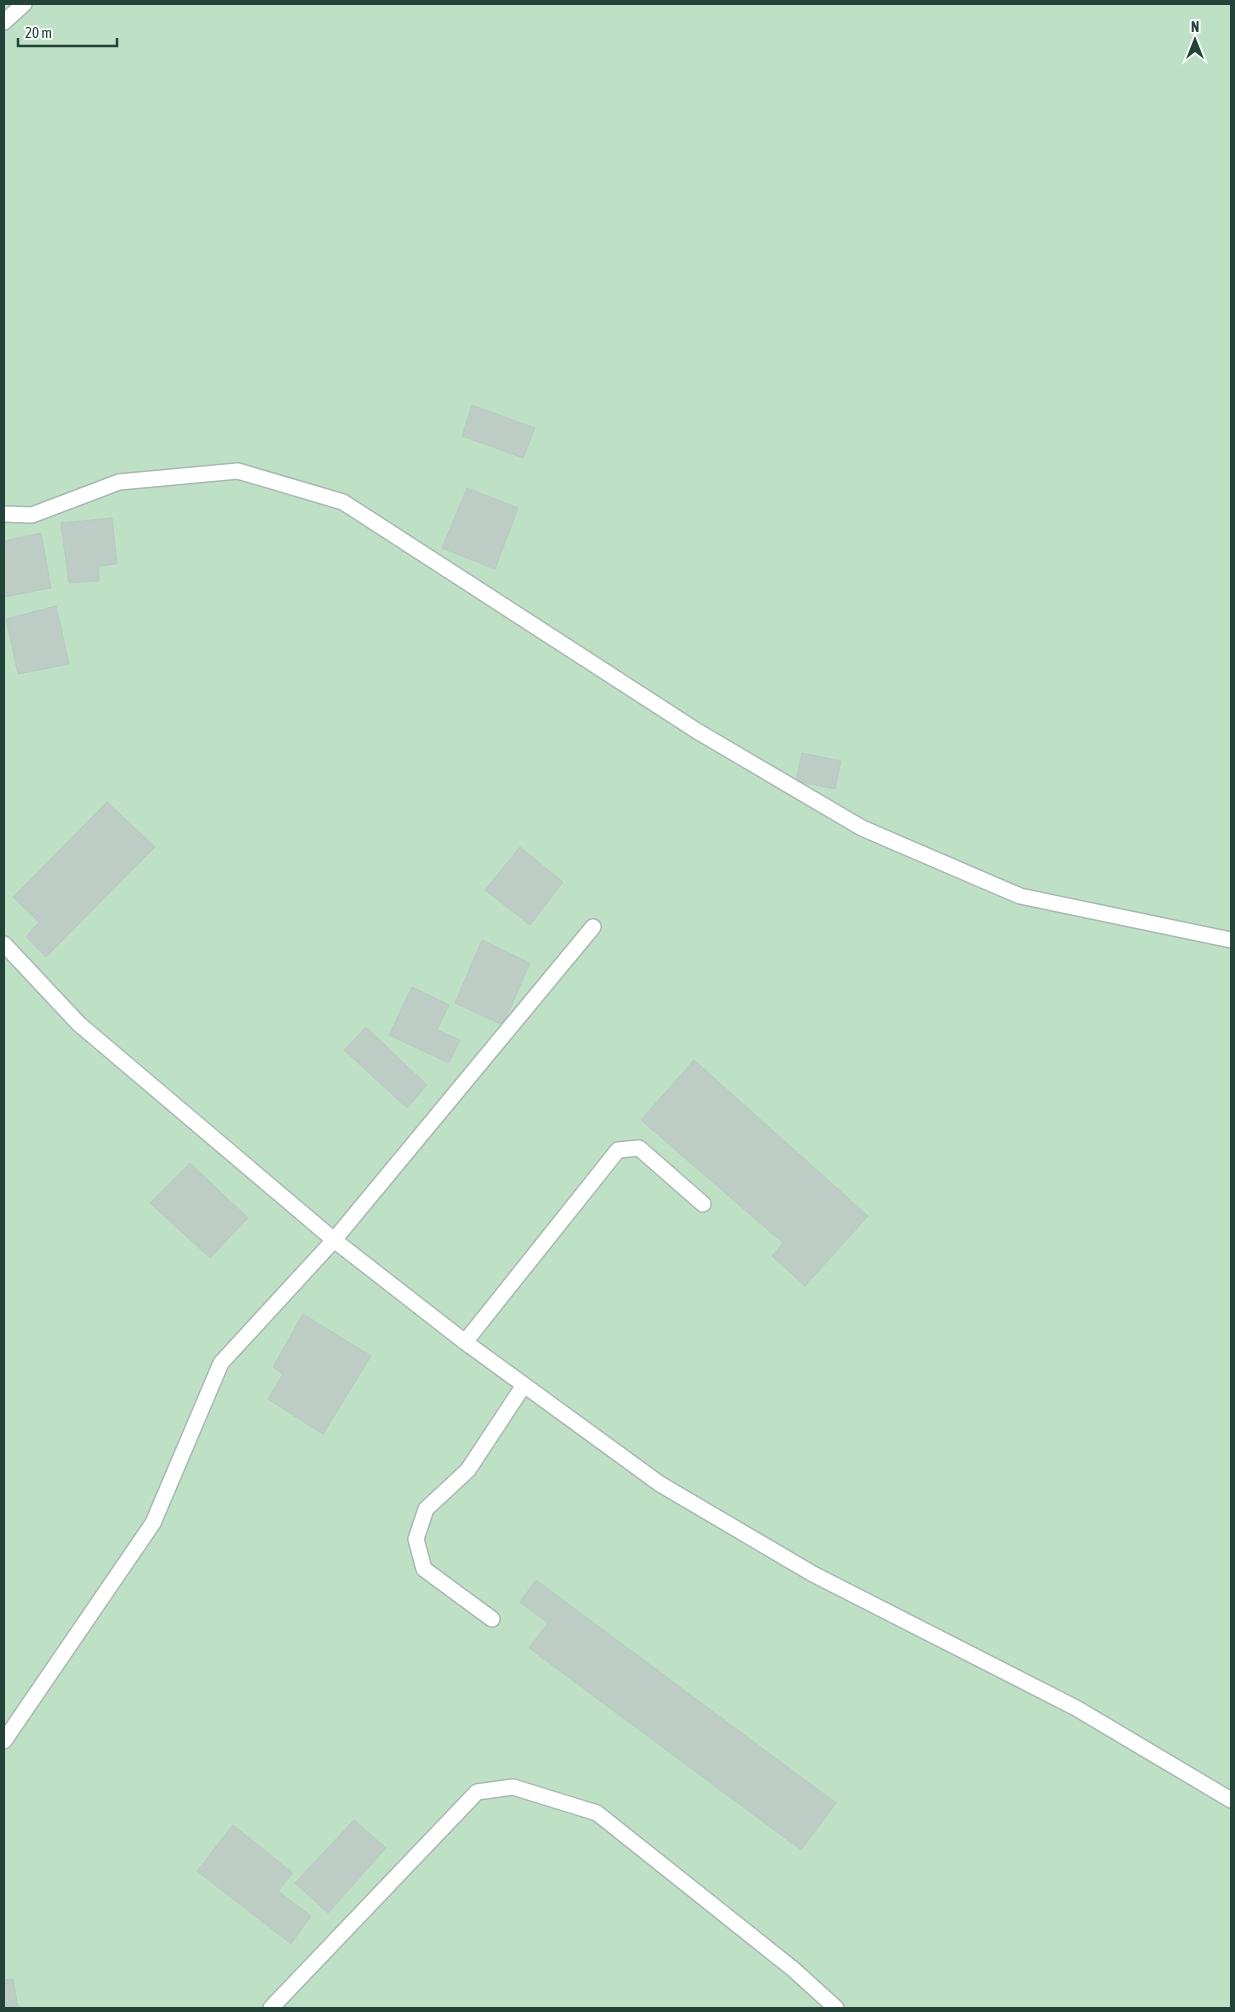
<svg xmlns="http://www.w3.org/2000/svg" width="1235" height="2012" font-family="'Asap Condensed',sans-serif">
  <rect width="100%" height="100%" fill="#e6efea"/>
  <path fill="#bee1c5" d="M4,4H1231V2008H4Z"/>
  <path fill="#bdcdc6" stroke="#b7c9c1" d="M472,405L535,428L523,458L462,436Z
    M467,488L518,508L495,569L442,548Z
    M112,518L117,564L99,566V581L69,583L61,523Z
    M41,533L51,588L4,597V541Z
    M56,606L69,664L18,674L6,619Z
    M802,753L841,761L835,789L796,781Z
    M107,802L155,847L46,957L26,937L39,922L13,897Z
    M520,847L563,882L530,925L485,890Z
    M482,940L530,963L503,1025L455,1003Z
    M412,987L449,1005L437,1030L460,1040L449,1063L389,1035Z
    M366,1027L427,1085L407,1108L344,1050Z
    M694,1060L868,1216L805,1286L772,1256L783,1243L641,1120Z
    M190,1163L248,1218L210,1258L150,1203Z
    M303,1314L371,1356L323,1434L268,1399L283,1374L273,1367Z
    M536,1580L836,1803L801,1850L529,1648L548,1623L520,1602Z
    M354,1820L386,1848L328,1913L295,1883Z
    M233,1825L293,1873L278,1891L311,1916L291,1944L197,1871Z
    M13,1979L18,2008H4V1980Z"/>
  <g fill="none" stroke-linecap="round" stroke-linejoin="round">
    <g stroke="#a8b8b1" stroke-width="18">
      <path id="minor" d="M4,22L24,4
        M4,514L32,515L119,482L238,471L343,502L697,731L862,828L1020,896L1231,940
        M4,944L79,1024L334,1240L465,1342L660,1484L813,1574L1076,1708L1231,1800
        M465,1342L618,1150L639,1148L703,1204
        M492,1619L424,1569L416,1539L426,1509L468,1470L524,1385
        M4,1741L153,1523L221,1363L334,1240L593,927
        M271,2008L477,1792L513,1787L597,1813L793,1969L836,2008"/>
    </g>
    <use href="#minor" stroke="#fff" stroke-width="15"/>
  </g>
  <rect width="1235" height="2012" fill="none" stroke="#234338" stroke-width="10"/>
  <g transform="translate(1195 40)" stroke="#f7fbf9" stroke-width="4" paint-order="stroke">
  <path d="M0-4L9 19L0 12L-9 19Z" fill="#234338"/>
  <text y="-8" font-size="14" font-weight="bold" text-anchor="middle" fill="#234338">N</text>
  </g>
  <path d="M18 38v8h99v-8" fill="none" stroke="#234338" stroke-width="2.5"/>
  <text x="25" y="38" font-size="15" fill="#234338" stroke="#f7fbf9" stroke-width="4" paint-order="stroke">20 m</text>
</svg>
